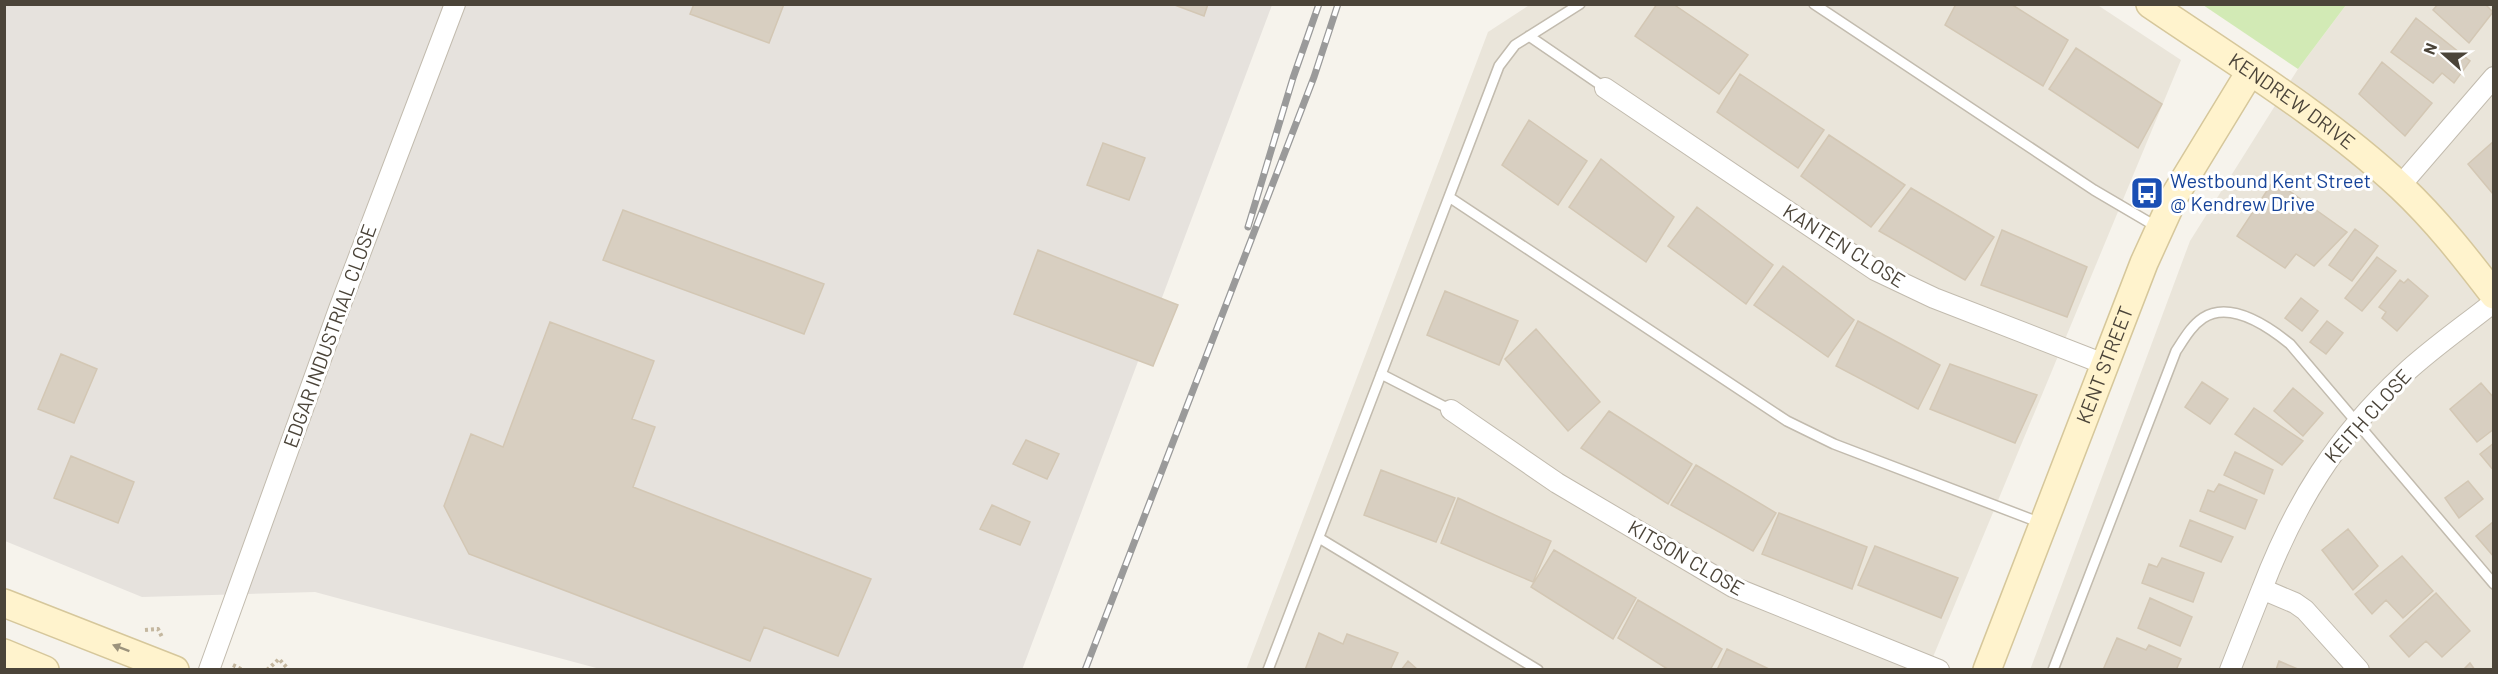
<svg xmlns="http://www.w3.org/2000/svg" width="2498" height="674" font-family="Barlow,sans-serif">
  <rect width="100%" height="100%" fill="#f6f3ec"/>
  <path fill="#eae5da" d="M1531,4H2096L2181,60L1928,669L1246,670L1488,32Z
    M2346,5H2493V669L2030,670L2190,241L2298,69Z"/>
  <path fill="#e6e2dd" d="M4,5H1272L1022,670L600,669L315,592L142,597L5,541Z"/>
  <path fill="#d2eab5" d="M2203,5H2346L2298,69Z"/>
  <path fill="#d8cfc1" stroke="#d3c7b4" stroke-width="1.5" d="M694,4H784L769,43L690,14Z
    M1172,4H1208L1204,16Z
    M1657,4H1673L1748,55L1719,94L1635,36Z
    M1956,4H2011L2068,40L2043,86L1945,25Z
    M2438,4H2485L2493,12L2469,43L2433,10Z
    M2416,18L2470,61L2454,83L2442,73L2433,83L2391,52Z
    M2076,48L2162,104L2138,148L2049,89Z
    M2382,62L2432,103L2405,136L2359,94Z
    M1740,74L1824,130L1798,168L1717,112Z
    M1529,120L1587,161L1558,205L1502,165Z
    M1829,135L1905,185L1871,227L1801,176Z
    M2494,141V194H2493L2468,164Z
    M1103,143L1145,158L1129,200L1087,185Z
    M1601,159L1674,217L1646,262L1569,207Z
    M2274,180L2347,232L2314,266L2296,254L2285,268L2237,236Z
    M1911,188L1994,237L1965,280L1879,231Z
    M1697,207L1773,265L1746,304L1668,246Z
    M623,210L824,284L804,334L603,260Z
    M2355,229L2378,246L2352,281L2329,265Z
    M2002,230L2087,267L2067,317L1981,285Z
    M1038,250L1178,305L1153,366L1014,314Z
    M2377,257L2396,271L2362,311L2345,298Z
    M1783,266L1854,320L1828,357L1754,305Z
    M2408,279L2428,296L2397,331L2382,318L2386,312L2379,307L2400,280L2404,283Z
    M1445,291L1518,321L1499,365L1427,335Z
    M2301,298L2318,311L2302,331L2285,318Z
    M1858,321L1940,365L1918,409L1836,366Z
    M2327,321L2343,333L2326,354L2310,342Z
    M550,322L654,361L632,419L655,427L633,487L871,579L838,656L764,627L750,661L469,554L444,506L471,434L503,447Z
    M1536,329L1600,402L1568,431L1505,359Z
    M61,354L97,369L74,423L38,409Z
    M1950,364L2037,395L2015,443L1930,409Z
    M2202,382L2228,399L2210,424L2185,407Z
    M2481,383L2494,398V429L2477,442L2450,409Z
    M2293,388L2323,413L2303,436L2274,411Z
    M2254,408L2303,441L2282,465L2235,434Z
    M1609,411L1692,464L1668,504L1581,448Z
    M1026,440L1059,454L1047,479L1013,464Z
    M2494,443V471L2480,454Z
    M2235,452L2273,470L2264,494L2224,475Z
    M71,456L134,482L118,523L54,498Z
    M1696,465L1776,513L1753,551L1671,505Z
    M1381,470L1455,498L1436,542L1364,515Z
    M2468,481L2483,499L2459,518L2445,498Z
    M2219,484L2257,500L2245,529L2200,511L2208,490L2214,492Z
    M1458,498L1551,541L1533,582L1441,543Z
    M992,505L1030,522L1020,545L980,529Z
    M1779,513L1867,547L1852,589L1762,554Z
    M2190,520L2233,537L2221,562L2180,546Z
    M2494,521V557L2476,536Z
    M2348,529L2378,566L2353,590L2322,550Z
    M1875,546L1958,578L1941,618L1858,585Z
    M1554,550L1636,598L1613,639L1531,587Z
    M2402,556L2433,591L2403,618L2386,600L2372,614L2355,594Z
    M2162,558L2204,573L2193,602L2142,583L2149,564L2157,567Z
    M2436,593L2470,631L2442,657L2426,641L2409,657L2390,636Z
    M2150,598L2192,617L2180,646L2138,628Z
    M1638,600L1722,649L1710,670H1669L1618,638Z
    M1319,633L1343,644L1347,634L1398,653L1390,670H1305Z
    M2117,638L2146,650L2149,645L2181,659L2176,670H2103Z
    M1727,649L1771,670H1717Z
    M1408,661L1418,670H1401Z
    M2279,661L2300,670H2276Z
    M2470,663L2475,670H2463Z"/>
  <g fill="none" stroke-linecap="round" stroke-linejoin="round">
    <g stroke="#c2bbae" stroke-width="12">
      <path id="lane" d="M1814,4L2094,190L2157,227
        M1529,36L1605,88
        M1449,197L1787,421L1834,444L2041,523
        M1381,374L1451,410
        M1319,538L1538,670
        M1268,670L1499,66L1515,45L1580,4
        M2053,670L2176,351C2184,339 2191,326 2203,318C2231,300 2269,327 2290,344L2494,584"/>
    </g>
    <g stroke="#c2bbae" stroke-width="22">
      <path id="street" d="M1605,88L1875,270L1934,298L2104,364
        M2400,186L2494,77
        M1451,410L1557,483L1733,587L1939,670
        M2262,589C2295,503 2336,437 2404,374C2432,348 2464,326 2494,302
        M209,670L339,309L455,4
        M2230,670L2262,589L2295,603L2305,610L2359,670"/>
    </g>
    <g stroke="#d6c79b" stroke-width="30">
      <g id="secondary">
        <path id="s1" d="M2150,4C2235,62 2326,117 2401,187C2436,220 2465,257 2494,295"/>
        <path d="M4,603L175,670"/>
        <path d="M4,653L45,670"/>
        <path id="s2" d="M1987,670L2144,263L2175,195L2250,72"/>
      </g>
    </g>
    <path stroke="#c4b79f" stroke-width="4" stroke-dasharray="3 3" stroke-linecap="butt" d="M145,630L158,629L162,637
      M233,665L243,670
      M267,670L279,659L289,670"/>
    <use href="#lane" stroke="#fff" stroke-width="9"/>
    <use href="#street" stroke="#fff" stroke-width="20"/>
    <use href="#secondary" stroke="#fff3cd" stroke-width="27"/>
    <g stroke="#9a9a9a" stroke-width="7">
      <path id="rail" d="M1248,227L1293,78L1319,4
        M1085,670L1314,77L1338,4"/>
    </g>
    <use href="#rail" stroke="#fff" stroke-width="4.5" stroke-dasharray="14" stroke-linecap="butt"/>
  </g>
  <defs><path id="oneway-solid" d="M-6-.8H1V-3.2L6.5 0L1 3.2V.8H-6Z" transform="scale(1.5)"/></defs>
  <use fill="#9c937c" href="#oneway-solid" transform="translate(121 648) rotate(-159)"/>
  <defs>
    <g id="bus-square" transform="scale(1.725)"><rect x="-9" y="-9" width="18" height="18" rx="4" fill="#1a4fb4" stroke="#fff"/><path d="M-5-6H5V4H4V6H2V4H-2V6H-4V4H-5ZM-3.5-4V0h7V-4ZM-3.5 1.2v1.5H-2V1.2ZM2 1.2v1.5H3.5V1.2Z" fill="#fff"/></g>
  </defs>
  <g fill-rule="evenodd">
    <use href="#bus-square" x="2147" y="193"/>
  </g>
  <g text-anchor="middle" stroke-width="6" stroke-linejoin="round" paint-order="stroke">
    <g font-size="20" fill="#4b4439" stroke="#fff">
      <text dy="7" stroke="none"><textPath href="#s1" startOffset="172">KENDREW DRIVE</textPath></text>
      <text transform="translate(1844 246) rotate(32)" y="7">KANTEN CLOSE</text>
      <text transform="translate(330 336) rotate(-70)" y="7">EDGAR INDUSTRIAL CLOSE</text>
      <text dy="7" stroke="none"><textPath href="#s2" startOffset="327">KENT STREET</textPath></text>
      <text transform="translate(2368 416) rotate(-48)" y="7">KEITH CLOSE</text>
      <text transform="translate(1686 558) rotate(30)" y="7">KITSON CLOSE</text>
    </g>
    <g font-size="20" fill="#164399" stroke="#fff" text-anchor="start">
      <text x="2170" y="188">Westbound Kent Street<tspan x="2170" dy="23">@ Kendrew Drive</tspan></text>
    </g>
  </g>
  <rect width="2498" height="674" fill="none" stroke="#4b4439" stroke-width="12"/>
  <g transform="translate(2444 54) rotate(291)" stroke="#ffffff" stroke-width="4.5" paint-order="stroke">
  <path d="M0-4.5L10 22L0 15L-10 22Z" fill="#4b4439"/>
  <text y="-9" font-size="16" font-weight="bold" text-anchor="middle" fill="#4b4439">N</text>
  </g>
</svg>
